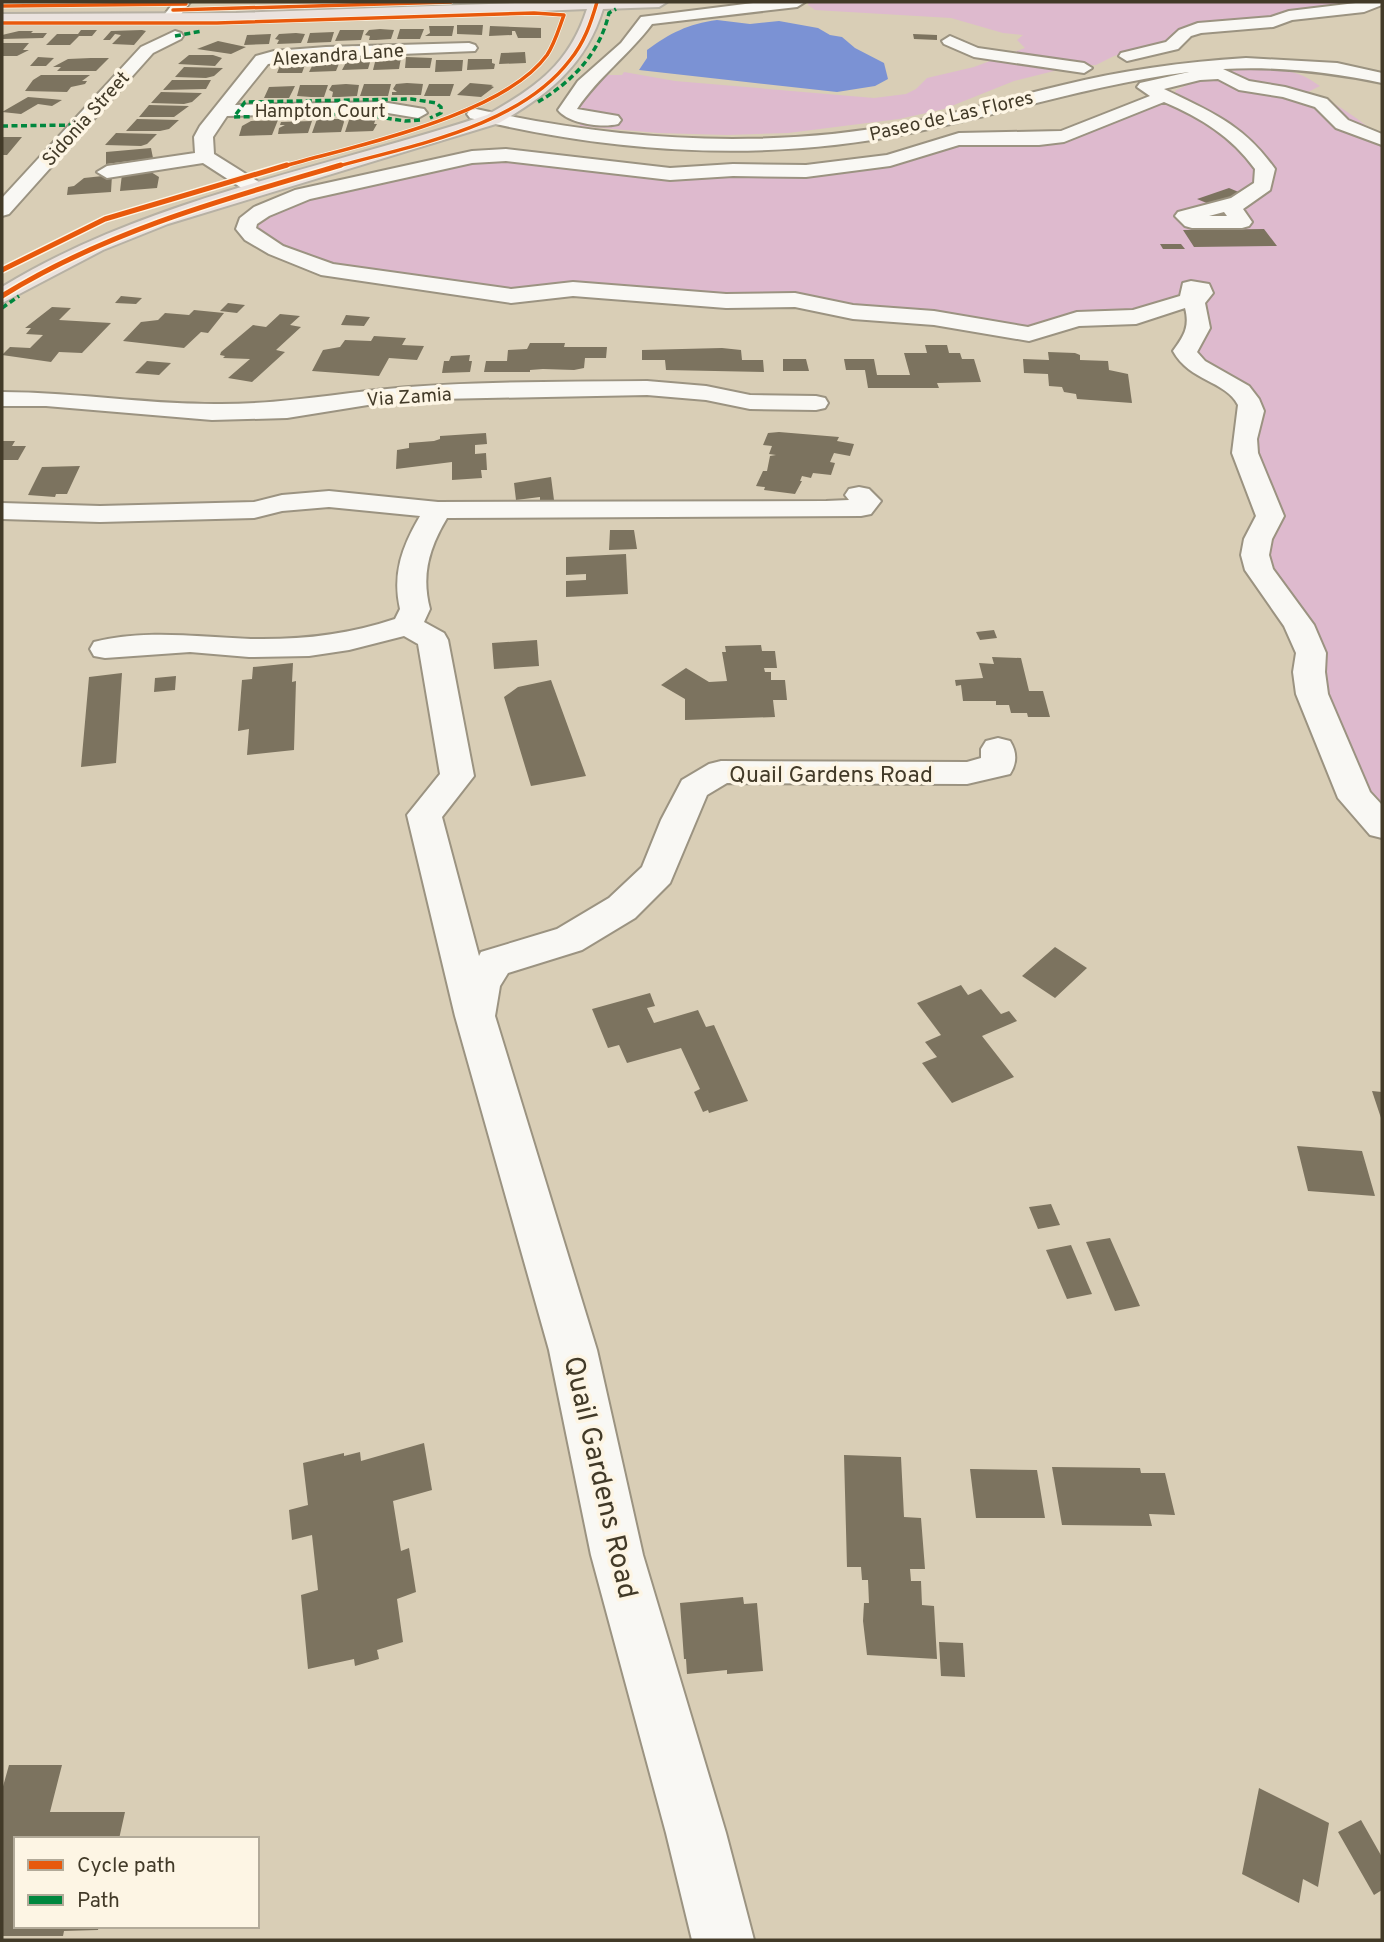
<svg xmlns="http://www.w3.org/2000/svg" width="1384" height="1942" font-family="Overpass,sans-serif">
  <rect width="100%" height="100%" fill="#d9ceb6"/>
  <path fill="#debace" d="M809,2H1373L1232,23L1114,56L1096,65L1074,66L1014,81L944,109L899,119L788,133L728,135L658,133L580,126L574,106L604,75H622L624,72L675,81L874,98L906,94L916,89L927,78L974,67L1025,48L1017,40L1023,35L1003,33L951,18L815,10L808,5Z
    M1260,69C1286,70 1298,70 1320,86L1308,92C1333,100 1363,121 1382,140V818L1372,809L1271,577L1254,461L1259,412L1194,359C1206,327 1221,315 1187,295L1140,312L1037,330L804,298L514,294L344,269L282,247L255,229L257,218L286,205L325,194L465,161H521L804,174L940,145L1053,141L1174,95L1176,90C1185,87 1189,83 1197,80C1217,71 1238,69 1260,69Z"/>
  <path fill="#7b92d4" d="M717,20L750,24L779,21L818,28L830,35L842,37L855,48L884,63L888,79L875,86L837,92L639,70L647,58V50C670,33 688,24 717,20Z"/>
  <path fill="#7c735f" d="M457,25H483L482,35L457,34Z
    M429,26H454L452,36H425L430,33Z
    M490,26L541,28V38H518L515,31H512V35L489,36Z
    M400,29H424L420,39H397Z
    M81,30H97L92,36H79L70,45H46L57,34H78Z
    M340,30H364L361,40L335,41Z
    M369,30L380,29L394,30L391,39L376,40H369L370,36L365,35Z
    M19,31H33L31,33H47L43,38L2,39V35Z
    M111,31L142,30L146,31L134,45L112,44L121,35L115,34L110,40H103Z
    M334,32L331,42L307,43L310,33Z
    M271,34L269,44L244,45L247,35Z
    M279,34L296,33L305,34L301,43L277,44L279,40L275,39Z
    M913,34L937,35V40L914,39Z
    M218,41L246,47L231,54L197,49Z
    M2,43H29L23,50H29L17,56H2Z
    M525,52L526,63L499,64L501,53Z
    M189,55H213L222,58L215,66L178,64Z
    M38,57L54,58L46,66H30Z
    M406,57L432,58L430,68H405Z
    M91,58H109L96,71H57L61,67H53L68,59Z
    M376,58H401L399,69L373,70Z
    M348,59L369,58L371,59L368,69L342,70Z
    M468,59H492V63L495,64L494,69L467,70Z
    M332,60L340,61L336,71L309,72L314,62Z
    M436,60H463L462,71L435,72Z
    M306,62L302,73H277L281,63Z
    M184,67L223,68L214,76L206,78L175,77Z
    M41,75H90L82,81H87L85,84L71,87L67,92L25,91L33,80Z
    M172,80H211L206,89L163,90Z
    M470,83L493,85L491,86L494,87L481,97L457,95Z
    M364,84H391L388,96H360Z
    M396,84L407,83L423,84L421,95H392V92H397L393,89Z
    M429,84H454L450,96H424Z
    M300,85H328L324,97H311L297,96Z
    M332,85L346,84L359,85L357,96L339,97H332L333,92L329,90Z
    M295,86L289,98H264L269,87Z
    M161,92L202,93L192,102L184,104L151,103Z
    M28,97L52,99L62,100L52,106L38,104L21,114L2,112Z
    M149,105L189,106L174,117H139Z
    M376,118L374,124H377L373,131L345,132L349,120Z
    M137,119L179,120L169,129L160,131H126Z
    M317,119H343L344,122L341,132L312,133Z
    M278,120L272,135L239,136L242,126L251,121Z
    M312,121L308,133L278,134L279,128L285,125H280L281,122Z
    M116,133L157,134L147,144L141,146L105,145Z
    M2,137H22L7,155H2Z
    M151,148L153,158L106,164V152Z
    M151,172L159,177L157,188L120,191L122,174Z
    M112,175L111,192L67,195L68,187L74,186L84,178Z
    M1229,188L1241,193L1209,204L1197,199Z
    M1264,229L1277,246L1194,247L1183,230Z
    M1160,244H1181L1185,249H1163Z
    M121,296L142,298L136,304L115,303Z
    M228,303L245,305L237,313L220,311Z
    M52,307L71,308L59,320L111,323L82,353L59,352L51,362L2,355L10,347L30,348L43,335L26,334L31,328H25Z
    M194,310L224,313L208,333L201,332L184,348L123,341L141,322L158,320L165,313L189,315Z
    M280,314L300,316L290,325L301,327L276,350L285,352L252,382L228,378L250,359L223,358L225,356L220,355L221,352L253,325L266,327Z
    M346,315L370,317L364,326L341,325Z
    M374,336L406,338L402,345L424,346L417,360L389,358L379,376L312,371L323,350L340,347L345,340L371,341Z
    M530,343H565L564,347H607L606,358H585L584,368L574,370L543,369L530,370V372H484L486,361H507L508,350L527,349Z
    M925,345H947L949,353H960L962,359H974L981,382L937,383L939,388H868L865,370H846L844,359H874L877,375H910L904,353H927Z
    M722,348L741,350L742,360H763L764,372L666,370L665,360H642V350Z
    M1048,352L1075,353L1080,355V360L1108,361L1109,370L1128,374L1132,403L1077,399L1076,394L1064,392L1062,387L1049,386L1048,374L1024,373L1023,359L1049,360Z
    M470,355L469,361H472L470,372L442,373L444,361H449L451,356Z
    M783,359H806L809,371H783Z
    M147,361L171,363L159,375L135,373Z
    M779,432L839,437L837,441L854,444L850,456L834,453L830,462L835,463L831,475L813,473L811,478L802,476L800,481H802L795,494L764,490L765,487L756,486L763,471H767L770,456L776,455L769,454L772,446L763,445L768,433Z
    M486,433L487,444L475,445V454L486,453L487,470H481L482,478L452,480V462L396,469L397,450L409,448V443L434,441L440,439V436Z
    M2,441H15L12,446H26L18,460H2Z
    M80,466L67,494H56L55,497L28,495L42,467Z
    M551,477L554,500L540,501V497L516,500L514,483Z
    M610,530H634L637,549L609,550Z
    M626,554L628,594L566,597V581L586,580V574L566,575V557Z
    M994,630L997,638L980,640L976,632Z
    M537,640L539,666L494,669L492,643Z
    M761,645L762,651H775L777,668H764L765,672H771V680H785L787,700H773L775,717L685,720V699L661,685L686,668L709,682L727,681L722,652H726L725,646Z
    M992,657L1021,658L1029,691H1043L1050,717H1028L1027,713H1011L1009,705H996V701H963L961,685L956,686L955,680L983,678L979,663L994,664Z
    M293,663L292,682L296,681L294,750L247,755L249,729L238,731L242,680L252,679L253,667Z
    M122,673L116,763L81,767L89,677Z
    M176,676L175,690L154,692L155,678Z
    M551,680L586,776L531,786L504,697L518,687Z
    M1055,947L1087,968L1055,998L1022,976Z
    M961,985L968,995L981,989L1001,1014L1009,1011L1017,1021L982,1036L1014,1077L952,1103L922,1063L937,1057L925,1042L941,1035L917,1003Z
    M650,993L655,1006L647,1008L654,1023L698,1010L706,1027L714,1025L748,1101L709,1113L708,1110L703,1112L694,1092L700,1089L681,1048L627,1063L619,1045L608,1048L592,1009Z
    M1372,1091L1382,1092V1121Z
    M1297,1146L1362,1151L1375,1196L1308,1191Z
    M1051,1204L1060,1225L1038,1229L1029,1207Z
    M1110,1238L1140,1306L1115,1311L1086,1242Z
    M1071,1245L1092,1294L1067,1299L1046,1250Z
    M424,1443L432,1490L393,1501L401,1551L409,1548L416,1592L397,1599L403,1642L377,1650L379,1659L355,1666L354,1659L308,1669L301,1595L318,1590L312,1535L292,1540L289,1510L308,1505L303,1463L344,1453V1456L360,1452L361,1461Z
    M844,1455L901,1457L904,1517L921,1518L925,1569H910L911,1581H921L922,1605L934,1606L937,1659L867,1655L863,1621L864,1603H869L868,1580H862L861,1567H847Z
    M1052,1467L1140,1468L1141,1473H1165L1175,1515L1149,1514L1152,1526L1062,1525Z
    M970,1469L1037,1470L1045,1518H976Z
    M743,1597L744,1604L757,1603L763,1671L727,1674V1670L687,1674L686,1659H684L680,1603Z
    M939,1642L963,1643L965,1677L941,1676Z
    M9,1765H62L50,1812H125L119,1839H16V1926H99L98,1930L64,1931L63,1936H2V1790Z
    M1259,1788L1329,1823L1318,1887L1303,1879L1299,1903L1242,1874Z
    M1361,1820L1382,1857V1890L1374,1895L1338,1832Z"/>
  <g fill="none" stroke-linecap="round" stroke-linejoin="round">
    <g stroke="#9b9381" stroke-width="4">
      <path id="minor" d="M174,2H190L176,21H164L162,18Z
        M761,2H805L797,7L652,24C629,55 598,77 577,109L618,116L621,120L618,124C602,128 569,124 558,110L578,81L621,43L641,17Z
        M1364,2H1382V5L1364,12L1292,20L1273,27L1201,33L1191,36L1178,49L1127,61L1119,56L1121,53L1166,42L1179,30L1198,23L1271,17L1289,11Z
        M175,31L181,33L183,36L181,39L153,53L9,214L2,216V198L141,47Z
        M950,36L978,48L1084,63L1092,68L1084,73L974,57L944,44L942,41Z
        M469,43L475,45L477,48L475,51L326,57L268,64L235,105L382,102L424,109L427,113L418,118L382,112L227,116L213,137L214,154L265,186L268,190L265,194H251L203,163L107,178L97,172L107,166L195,153L194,137L200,126L256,56L274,51L326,47Z
        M1246,58L1337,63L1382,73V83C1329,72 1277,66 1223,69L1249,81L1285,87L1327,99L1348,120L1382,134V145L1336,128L1315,107L1283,97L1239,90L1218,79L1200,80L1164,89C1211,112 1243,124 1275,169L1270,190L1243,209L1252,222L1249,226L1242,228H1192L1185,226L1175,216L1178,212L1231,198L1254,183L1255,169C1231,136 1201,118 1164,102L1064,142L1039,145H959L890,166L806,177L733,176L670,180L506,161L472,163L310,199L269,216L257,224L256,228L283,246L333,264L511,289L573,282L726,294L795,293L853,305L934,311L1028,327L1077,312L1133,310L1180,296L1183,283L1191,281L1209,284L1213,293L1205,303L1210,328L1197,352L1205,361L1249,386L1259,399L1264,411L1257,439L1258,453L1284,516L1272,539L1269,555L1273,569L1314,625L1326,653L1325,672L1328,694L1370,792L1382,805V838L1370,835L1338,798L1296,694L1293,672L1296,653L1284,626L1245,570L1241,555L1244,539L1256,516L1232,453L1238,405C1225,380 1190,382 1173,351C1184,336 1190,327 1185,308L1136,324L1079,326L1029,341L934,325L853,319L795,307L726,308L573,296L511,303L321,275L269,254L245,240L236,229L240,218L254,207L295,190L472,151L506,149L670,168L733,164L806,165L887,155L959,133L1061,131L1150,96L1137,87L1140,83L1189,72C1094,84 1004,114 910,133C765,163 613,153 470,118L467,114L470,110L476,109C618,141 764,150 908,123C960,113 1011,97 1063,85C1123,70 1184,62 1246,58ZM1224,212L1227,216H1209Z
        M647,381L706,386L750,395L816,396L825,398L828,403L825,408L816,410L750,409L706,400L647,395L438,399L374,404L287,418L212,420L46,406H2V392C73,392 143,404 214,404C280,405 343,392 409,387C488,381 568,382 647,381Z
        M859,487L869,489L881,501L871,514L861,516L447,518C429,548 421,575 430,609L424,622L444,633L448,640L474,776L442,817L479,956L481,952L557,929L609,898L642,867L661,820L682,780L709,764L721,761L967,762L981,758V749L986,741L998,738L1010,741C1017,752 1017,763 1010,774L967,784L727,783L707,795L670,883L635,918L582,950L508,973L500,986L495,1016L597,1350L643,1555L726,1833L754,1940H692L666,1833L591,1555L549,1350L455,1016L407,815L440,774L418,644L404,636L349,650L309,656L249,657L190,652L105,658L94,656L90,649L94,642C146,629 198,637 251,639C300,640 348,635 395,619L400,609C392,574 402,547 420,516L329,507L282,511L254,518L100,522L2,519V503L100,506L254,502L282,495L329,491L438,502L826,501L849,500L845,495L849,489Z"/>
    </g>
    <g stroke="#b7b1a4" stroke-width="4">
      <path id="major" d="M544,2H667L659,7L603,9C586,65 548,95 499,123L168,224L103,250L2,303V287C149,197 325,169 487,115C535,88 569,65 587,9L236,23L2,24V14L236,13Z"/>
    </g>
    <use href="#minor" fill="#f9f8f4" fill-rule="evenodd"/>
    <use href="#major" fill="#eae2de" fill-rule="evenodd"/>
    <path stroke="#00873e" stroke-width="3.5" stroke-dasharray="6 3.5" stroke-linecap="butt" d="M175,36L202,31
      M538,102C573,81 600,53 609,13L616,9
      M420,120L405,121L360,114L234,117L245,102L411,99L436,103L441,107V113L430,118
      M2,126L77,125
      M2,308L19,296"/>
    <g stroke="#fdf5e4" stroke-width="5">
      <path id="cycleway-far1" d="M2,6L186,4
        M173,10L451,2
        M2,23H217L534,13L564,15C559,28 555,43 547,55C503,116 353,146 281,167
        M335,167C413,145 519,127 570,60C584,43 591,23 597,2"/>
    </g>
    <g stroke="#fdf5e4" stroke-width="8">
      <path id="cycleway" d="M2,270L105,219L287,165
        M2,296C107,231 224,199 341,165"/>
    </g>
    <use href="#cycleway-far1" stroke="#e8590c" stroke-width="3.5"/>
    <use href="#cycleway" stroke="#e8590c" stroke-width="5"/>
  </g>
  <g text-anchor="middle" stroke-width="7" stroke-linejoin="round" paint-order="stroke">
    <g font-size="19" fill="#423a28" stroke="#fdf5e4">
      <text transform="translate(338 54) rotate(-4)" y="7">Alexandra Lane</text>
      <text x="320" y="117">Hampton Court</text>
      <text transform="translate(951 115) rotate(-13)" y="7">Paseo de Las Flores</text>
      <text transform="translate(85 118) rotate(-48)" y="7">Sidonia Street</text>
      <text transform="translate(409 396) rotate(-4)" y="7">Via Zamia</text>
    </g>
    <g font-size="23" fill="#423a28" stroke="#fdf5e4">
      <text x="831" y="782">Quail Gardens Road</text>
    </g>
    <g font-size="28" fill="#423a28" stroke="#fdf5e4">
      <text transform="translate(602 1477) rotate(77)" y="10">Quail Gardens Road</text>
    </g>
  </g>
  <rect width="1384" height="1942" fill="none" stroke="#423a28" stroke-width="7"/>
  <rect x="14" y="1837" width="245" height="91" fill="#fdf5e4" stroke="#b2aa99" stroke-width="2"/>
  <rect x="28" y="1860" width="35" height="10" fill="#e8590c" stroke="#b2aa99" stroke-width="2"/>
  <text x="77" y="1872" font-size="21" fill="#423a28">Cycle path</text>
  <rect x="28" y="1895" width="35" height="10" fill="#00873e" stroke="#b2aa99" stroke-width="2"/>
  <text x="77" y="1907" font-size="21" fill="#423a28">Path</text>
</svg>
